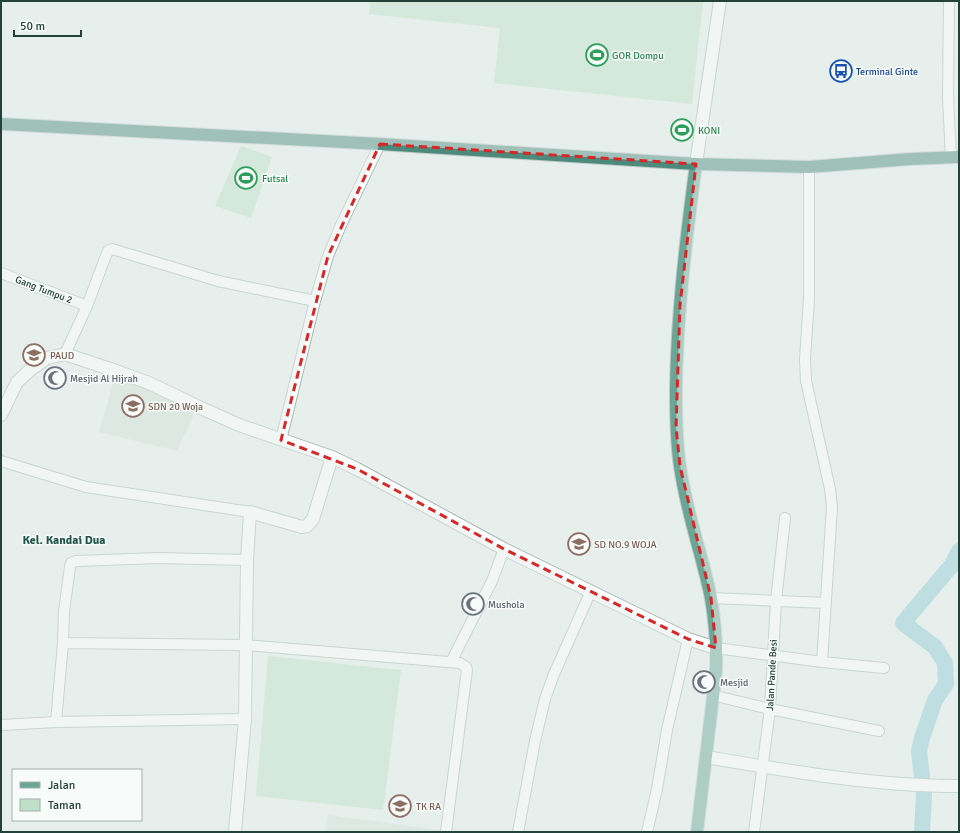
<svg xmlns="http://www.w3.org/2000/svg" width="960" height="833" font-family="Signika,sans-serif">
  <rect width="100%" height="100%" fill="#e6efeb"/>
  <path fill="#d4dfda" d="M31,347L43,356L37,363L25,354Z
    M116,373L196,410L177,451L99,432Z
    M328,815L447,831V832H326Z"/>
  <path fill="#bfe0c8" d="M370,1H703L692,104L494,83L500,28L369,14Z
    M241,146L272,157L251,218L215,206Z
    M268,656L401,670L383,810L256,796Z"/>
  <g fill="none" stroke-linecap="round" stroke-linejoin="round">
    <path stroke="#8ec9d4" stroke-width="16" d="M922,832L924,795L919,751L922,738L935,700L946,684L945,663L935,647L903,623L951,566L959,551"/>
    <g stroke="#a8b8b2" stroke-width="12">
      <path id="minor" d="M949,1L948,97L951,158
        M1,273L87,306
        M65,354L87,306L105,258L108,251L112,249L218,281L315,301L328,256L341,225L380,144
        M281,440L315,301
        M1,461L86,487L250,512
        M711,598L826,603
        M63,643L64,611L70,567L71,563L76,561L158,558L247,560
        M716,648L822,662L832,507L830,489L806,381L805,359L809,299V167
        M451,662L492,581L504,549
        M822,662L884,668
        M712,695L770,709L879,731
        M56,722L63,643L245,645L460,663L466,667L467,670L446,832
        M1,725L56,722L245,719
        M518,832L535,741L545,699L554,674L591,591
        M647,832L657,789L667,730L688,639
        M754,832L770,709L776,601L785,518"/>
    </g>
    <g stroke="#a8b8b2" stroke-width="14">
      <path id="tertiary" d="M696,164L720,1
        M1,415L17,382L29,371L47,358L65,354L116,371L149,383L201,408L239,425L332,457L357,469L504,549L688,639L716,648
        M235,832L245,719L247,560L250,512L302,527L307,526L313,519L332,457"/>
    </g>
    <g stroke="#a4bbb3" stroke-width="14">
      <path id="secondary" d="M706,757C789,771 874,786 959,786"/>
    </g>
    <g stroke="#c2cac8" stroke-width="14">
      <path id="primary" d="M696,164C686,239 677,314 676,390C676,415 676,441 680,466C686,511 702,554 711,598C715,622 717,647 716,671L697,832"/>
    </g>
    <g stroke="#c2cac8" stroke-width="14">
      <path id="trunk" d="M1,124L380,144L696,164L809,167L910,159L959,157"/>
    </g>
    <use href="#minor" stroke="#fff" stroke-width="10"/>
    <use href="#tertiary" stroke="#fff" stroke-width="12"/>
    <use href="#secondary" stroke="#fff" stroke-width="12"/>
    <use href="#primary" stroke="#6aa596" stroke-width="12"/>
    <use href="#trunk" stroke="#4c8a7c" stroke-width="12"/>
  </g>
  <path d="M0 0H960V833H0ZM380,144L696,164L680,305L676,427L680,466L711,598L716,648L688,639L504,549L357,469L281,440L328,256Z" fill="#e6efeb" fill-opacity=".55" fill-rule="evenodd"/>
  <path fill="none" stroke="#d62828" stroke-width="3" stroke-dasharray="8 5" stroke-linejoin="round" d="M380,144L696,164L680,305L676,427L680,466L711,598L716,648L688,639L504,549L357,469L281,440L328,256Z"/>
  <defs>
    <g id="stadium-ring" transform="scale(1.15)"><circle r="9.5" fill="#f7fbf9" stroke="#2e9e5b" stroke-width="1.5"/><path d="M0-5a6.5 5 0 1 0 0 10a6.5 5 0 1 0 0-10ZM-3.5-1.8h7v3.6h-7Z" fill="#2e9e5b"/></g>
    <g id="bus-ring" transform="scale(1.15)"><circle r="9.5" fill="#f7fbf9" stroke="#1a4fb4" stroke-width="1.5"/><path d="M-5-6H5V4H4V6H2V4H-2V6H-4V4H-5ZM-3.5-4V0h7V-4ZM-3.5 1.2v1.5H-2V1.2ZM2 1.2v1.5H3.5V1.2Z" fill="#1a4fb4"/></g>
    <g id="school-ring" transform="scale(1.15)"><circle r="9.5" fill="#f7fbf9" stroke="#8d6e63" stroke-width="1.5"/><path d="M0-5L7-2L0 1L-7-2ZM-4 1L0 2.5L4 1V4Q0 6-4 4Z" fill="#8d6e63"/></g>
    <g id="mosque-ring" transform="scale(1.15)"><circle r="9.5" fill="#f7fbf9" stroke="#6b7280" stroke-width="1.5"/><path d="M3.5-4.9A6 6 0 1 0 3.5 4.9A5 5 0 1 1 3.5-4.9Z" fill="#6b7280"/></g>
  </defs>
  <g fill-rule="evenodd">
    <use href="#stadium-ring" x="597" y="55"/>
    <use href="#bus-ring" x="841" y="71"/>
    <use href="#stadium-ring" x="682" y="130"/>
    <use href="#stadium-ring" x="246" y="178"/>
    <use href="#school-ring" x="34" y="355"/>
    <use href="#mosque-ring" x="55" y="378"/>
    <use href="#school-ring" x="133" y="406"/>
    <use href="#school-ring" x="579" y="544"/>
    <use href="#mosque-ring" x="473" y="604"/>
    <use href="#mosque-ring" x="704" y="682"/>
    <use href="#school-ring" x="400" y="806"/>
  </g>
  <g text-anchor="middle" stroke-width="3" stroke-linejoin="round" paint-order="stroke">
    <g font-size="10" fill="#27864d" stroke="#f7fbf9" text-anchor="start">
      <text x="612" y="59">GOR Dompu</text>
      <text x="698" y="134">KONI</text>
      <text x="262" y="182">Futsal</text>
    </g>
    <g font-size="10" fill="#164399" stroke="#f7fbf9" text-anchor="start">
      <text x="856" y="75">Terminal Ginte</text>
    </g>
    <g font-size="10" fill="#24423a" stroke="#f7fbf9">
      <text transform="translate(44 289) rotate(21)" y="4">Gang Tumpu 2</text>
      <text transform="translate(771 675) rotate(-87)" y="4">Jalan Pande Besi</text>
    </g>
    <g font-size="10" fill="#785e54" stroke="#f7fbf9" text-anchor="start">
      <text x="50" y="359">PAUD</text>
      <text x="148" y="410">SDN 20 Woja</text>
      <text x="594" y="548">SD NO.9 WOJA</text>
      <text x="416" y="810">TK RA</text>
    </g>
    <g font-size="10" fill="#5b616d" stroke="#f7fbf9" text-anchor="start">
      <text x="70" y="382">Mesjid Al Hijrah</text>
      <text x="488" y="608">Mushola</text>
      <text x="720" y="686">Mesjid</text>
    </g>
    <g font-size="12" font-weight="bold" fill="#1f5548" stroke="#f7fbf9">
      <text x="64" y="544">Kel. Kandai Dua</text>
    </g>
  </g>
  <rect width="960" height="833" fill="none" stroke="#24423a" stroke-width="4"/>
  <rect x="12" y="769" width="130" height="52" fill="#f7fbf9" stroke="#a3b1ad"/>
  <rect x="20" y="782" width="20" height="6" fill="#6aa596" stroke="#a3b1ad"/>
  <text x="48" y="789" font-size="12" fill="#24423a">Jalan</text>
  <rect x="20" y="799" width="20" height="12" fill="#bfe0c8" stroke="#a3b1ad"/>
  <text x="48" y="809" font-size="12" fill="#24423a">Taman</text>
  <path d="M14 30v6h67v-6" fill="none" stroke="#24423a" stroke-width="2"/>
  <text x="20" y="30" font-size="12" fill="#24423a" stroke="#f7fbf9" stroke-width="3" paint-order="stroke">50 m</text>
</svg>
